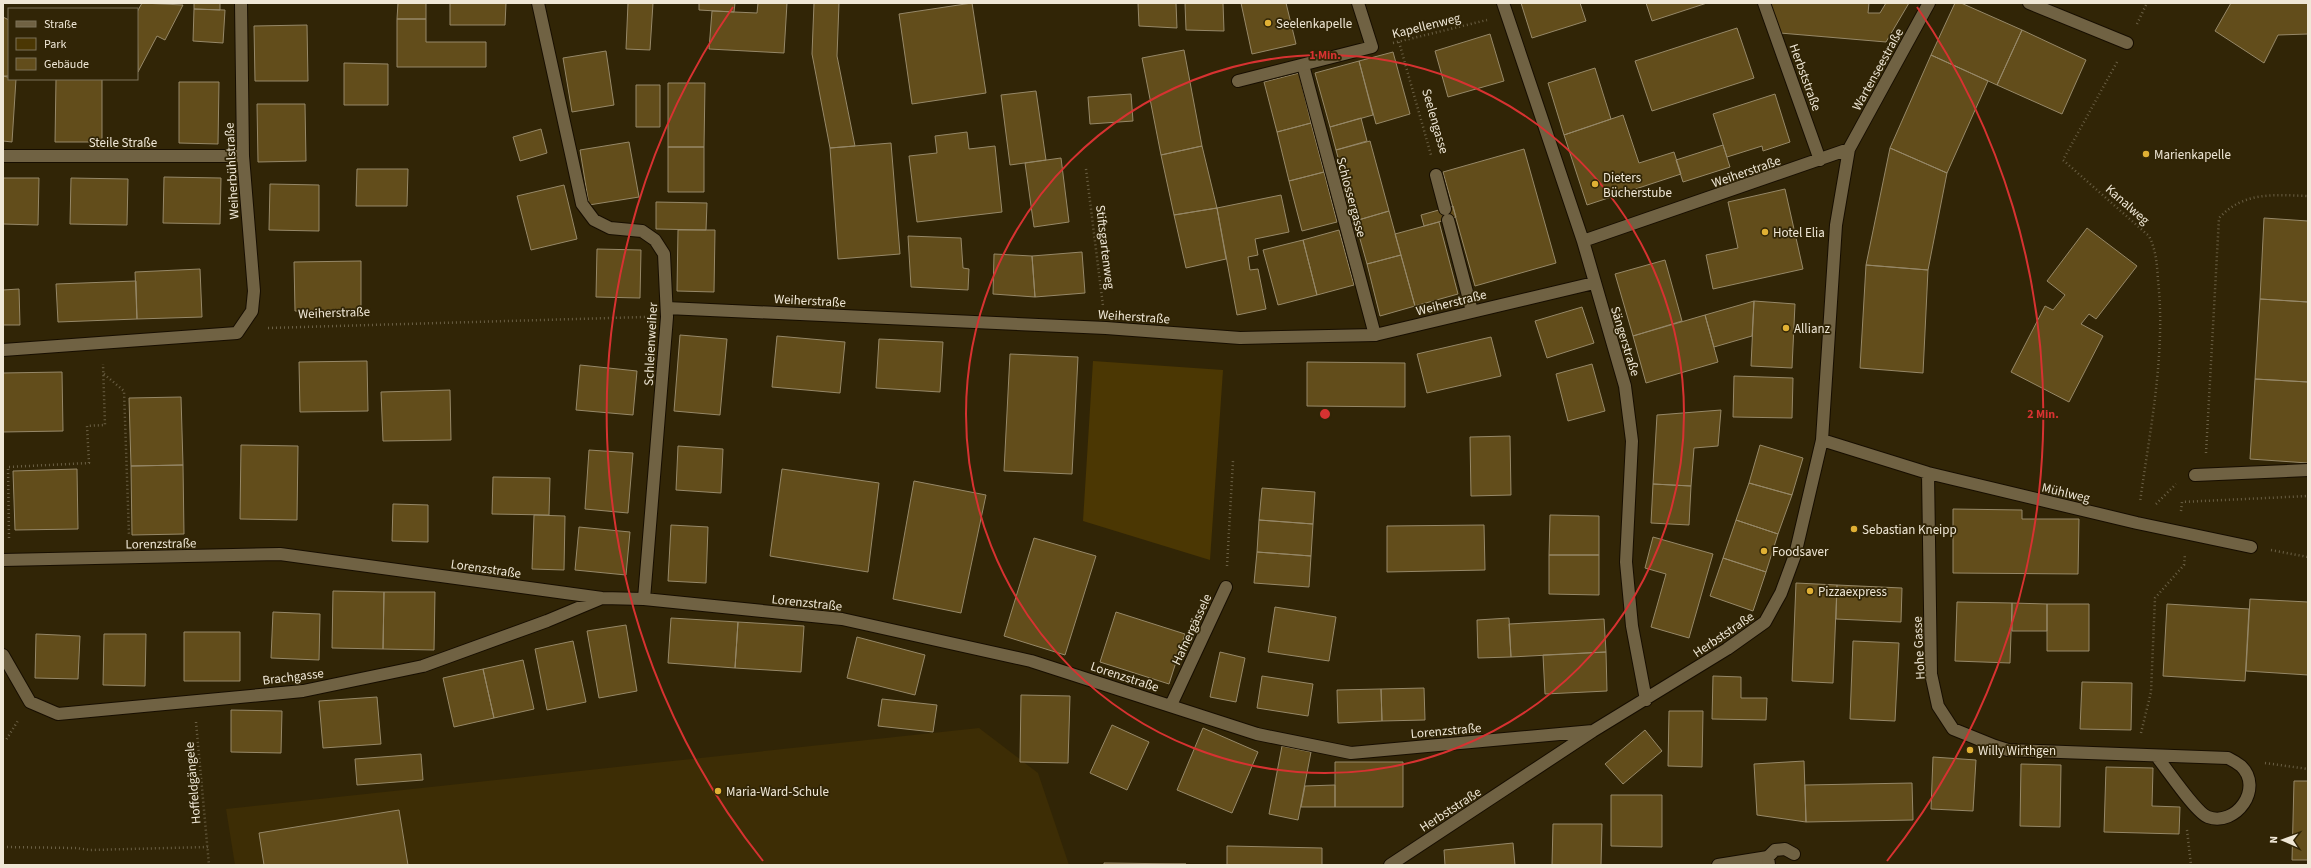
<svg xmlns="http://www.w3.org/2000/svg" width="2311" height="868" font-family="'Source Sans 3',sans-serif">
  <rect width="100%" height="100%" fill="#312506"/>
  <path fill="#3d2d05" d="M979,728L1038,773L1069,865H235L226,809Z"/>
  <path fill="#4b3703" d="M1093,361L1223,370L1210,560L1083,521Z"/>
  <path fill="#624d1b" stroke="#968868" d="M142,3L183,5L165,40L157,36L138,72L137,12Z
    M194,3H220V10L194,9Z
    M398,3H426V19H397Z
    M450,3H506L505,25H450Z
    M628,3H653L650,50L626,49Z
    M699,3H735L734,12L699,10Z
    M758,3H787L784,53L709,49L712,11L757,13Z
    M814,3H839L837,56L855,146L830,148L812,54Z
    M972,3L986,93L912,104L899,14Z
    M1138,3H1176L1177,28L1139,26Z
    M1185,3H1223L1224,31L1186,30Z
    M1241,3H1286L1296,44L1252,54Z
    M1521,3H1580L1586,21L1532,38Z
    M1646,3H1707L1652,21Z
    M1770,3H1869L1868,13H1880L1886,3H1909L1886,42L1780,33Z
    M1955,3H1961L2022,30L1997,85L1931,55Z
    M2231,3H2308V34L2278,35L2264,63L2215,31Z
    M194,9L225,10L223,43L193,41Z
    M3,17L9,20V76H3Z
    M397,19H426V42H486V67H397Z
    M307,25L308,81H255L254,26Z
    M1737,28L1754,78L1652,111L1635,61Z
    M2022,30L2086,60L2062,114L1997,85Z
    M1490,34L1504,81L1448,97L1435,51Z
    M1184,50L1202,146L1161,155L1142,58Z
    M606,51L614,105L572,112L563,58Z
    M1393,52L1410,114L1376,124L1359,61Z
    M1931,55L1988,81L1947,173L1890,148Z
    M1359,61L1373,115L1330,127L1315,73Z
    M344,63L388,64V105H344Z
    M1595,68L1611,119L1564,135L1548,83Z
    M1299,73L1311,123L1277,132L1264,82Z
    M3,76L16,79L12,142L3,141Z
    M56,79H102V142H55Z
    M179,82H219L218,144L179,143Z
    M668,83H705L704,147H668Z
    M636,85H660V127H636Z
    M1036,91L1046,160L1010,165L1001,95Z
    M1131,94L1133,121L1090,124L1088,97Z
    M1775,94L1790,142L1763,151L1762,146L1727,157L1713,114Z
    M257,104H305L306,161L258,162Z
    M1623,115L1639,163L1674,152L1681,174L1587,205L1564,135Z
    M1361,118L1367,141L1336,150L1330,127Z
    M1311,123L1324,172L1289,181L1277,132Z
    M541,129L547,153L520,161L513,137Z
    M967,132L969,149L995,146L1002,212L917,222L909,156L937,153L935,136Z
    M1370,141L1389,211L1355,221L1336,150Z
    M629,142L639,197L589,205L580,150Z
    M891,143L900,254L838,259L830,148Z
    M1723,145L1730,167L1683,182L1676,160Z
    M1202,146L1217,208L1174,215L1161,155Z
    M668,147H704V192H668Z
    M1890,148L1947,173L1928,270L1866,265Z
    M1524,149L1556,263L1475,286L1443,172Z
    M1061,158L1069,222L1034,227L1025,163Z
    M357,169H408L407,206H356Z
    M1324,172L1337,222L1302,231L1289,181Z
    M164,177L221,178L220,224L163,223Z
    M3,178H39L38,225L3,224Z
    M71,178L128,179L127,225L70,224Z
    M270,184L319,185V231L269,230Z
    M564,185L577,239L531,250L517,196Z
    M1785,189L1803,269L1713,289L1706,255L1738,248L1728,202Z
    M1281,195L1289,232L1255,239L1258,255L1248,257L1250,270L1258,269L1266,309L1237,315L1217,208Z
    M656,202L707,203L706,230L656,229Z
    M1453,206L1456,217L1424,226L1421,215Z
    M1217,208L1226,259L1186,268L1174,215Z
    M1389,211L1401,255L1367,264L1355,221Z
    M2264,218L2308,221V302L2260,299Z
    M1439,222L1458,294L1415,306L1395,234Z
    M2087,228L2137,266L2096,319L2089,314L2081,324L2103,336L2069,402L2011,372L2045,306L2053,310L2065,295L2047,281Z
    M678,230H715L714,292L677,291Z
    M1339,230L1354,285L1317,295L1303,240Z
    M908,236L961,238L963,268L969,269L968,290L911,287Z
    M1303,240L1317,295L1278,305L1263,250Z
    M597,249L641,250L640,298L596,297Z
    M1082,252L1085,293L1035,297L1032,256Z
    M994,254L1032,256L1035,297L993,294Z
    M1401,255L1415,306L1380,316L1367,264Z
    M1665,260L1682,321L1633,336L1615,274Z
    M361,261V310L295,311L294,262Z
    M1866,265L1928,270L1923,373L1860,368Z
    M200,269L202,317L137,319L135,272Z
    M136,281L137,319L58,322L56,284Z
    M19,289L20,325H3V290Z
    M2260,299L2308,302V382L2255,379Z
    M1754,301L1795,304L1792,368L1751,366Z
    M1754,301L1752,336L1714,347L1705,315Z
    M1582,307L1594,343L1547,358L1535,321Z
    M1705,315L1718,362L1646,383L1633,336Z
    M680,335L727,339L720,415L674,411Z
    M777,336L845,342L840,393L772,387Z
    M1491,337L1501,376L1427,393L1417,354Z
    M879,339L943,342L940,392L876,388Z
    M1010,354L1078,357L1072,474L1004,471Z
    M367,361L368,411L300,412L299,362Z
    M1307,362L1405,363V407L1307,406Z
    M1592,364L1605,411L1568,421L1556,374Z
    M580,365L637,371L633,415L576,410Z
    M62,372L63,431L3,432V373Z
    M1734,376L1793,378L1792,418L1733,417Z
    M2255,379L2308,382V463L2250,459Z
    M450,390L451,440L383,441L381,392Z
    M181,397L183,465L131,466L129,398Z
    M1721,410L1718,446L1694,448L1691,486L1653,484L1657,415Z
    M1510,436L1511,495L1471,496L1470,437Z
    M241,445L298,446L297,520L240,519Z
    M1760,445L1803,458L1792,495L1749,483Z
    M678,446L723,449L721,493L676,490Z
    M589,450L633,453L628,513L585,509Z
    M183,465L184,534L132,535L131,466Z
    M77,469L78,529L15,530L13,471Z
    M782,469L879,483L868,572L770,556Z
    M493,477L550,478L549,515L492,514Z
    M914,481L986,495L961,613L893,599Z
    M1749,483L1792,495L1778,534L1736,520Z
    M1653,484L1691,486L1689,525L1651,523Z
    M1262,488L1315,492L1313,524L1259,520Z
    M393,504L428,505V542L392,541Z
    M1953,509L2022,510V519H2079L2078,574L1953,573Z
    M534,515L565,516L564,570L532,569Z
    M1550,515L1599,516V555H1549Z
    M1259,520L1313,524L1311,556L1257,552Z
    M1736,520L1778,534L1766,572L1723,558Z
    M671,525L708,527L706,583L668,581Z
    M1484,525L1485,570L1387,572V526Z
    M579,527L630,532L626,575L575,570Z
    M1653,537L1713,554L1689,638L1651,627L1666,574L1645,568Z
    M1034,538L1096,556L1065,655L1004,636Z
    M1257,552L1311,556L1309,587L1254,583Z
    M1549,555H1599V595L1549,594Z
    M1723,558L1766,572L1753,611L1710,596Z
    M1796,583L1837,585L1833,683L1792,681Z
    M1837,585L1902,588L1901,622L1836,619Z
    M333,591L384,592L383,649L332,648Z
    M384,592H435L434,650L383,649Z
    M2250,599L2308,602V675L2246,671Z
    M1957,602L2012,603L2010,663L1955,661Z
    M2012,603L2047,604V631H2012Z
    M2047,604H2089V651H2047Z
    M2167,604L2249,609L2245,681L2163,676Z
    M1275,607L1336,617L1329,661L1268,652Z
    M273,612L320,614L319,660L271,658Z
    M1116,612L1185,634L1169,684L1100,662Z
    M671,618L738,622L735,668L668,663Z
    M1509,618L1511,657L1478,658L1477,620Z
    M1604,619L1606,652L1511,657L1509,624Z
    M738,622L804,626L801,672L735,668Z
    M626,625L637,691L599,698L587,631Z
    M184,632H240V681H184Z
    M36,634L80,636L78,679L35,678Z
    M104,634H146L145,686L103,685Z
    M857,637L925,655L915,695L847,678Z
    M573,641L586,702L547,710L535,649Z
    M1853,641L1899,643L1895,721L1850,719Z
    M1220,652L1245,658L1236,702L1210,697Z
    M1606,652L1607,691L1545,694L1543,655Z
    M523,660L534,709L494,718L483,669Z
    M483,669L494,718L454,727L443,678Z
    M1262,676L1313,684L1308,716L1257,708Z
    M1713,676L1741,677V698H1767L1766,720L1712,719Z
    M2082,682L2132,683L2131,730L2080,729Z
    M1424,688L1425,720L1382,721L1381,689Z
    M1381,689L1382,721L1338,723L1337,690Z
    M1021,695L1070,696L1068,763L1020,762Z
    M377,697L381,744L323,748L319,701Z
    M882,699L937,705L933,732L878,726Z
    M231,710L282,711L281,753L231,752Z
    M1669,711H1703L1702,767L1668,766Z
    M1112,725L1149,742L1127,790L1090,773Z
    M1203,728L1258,752L1232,813L1177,790Z
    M1645,730L1662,751L1623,784L1605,764Z
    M1282,746L1311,752L1298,820L1269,814Z
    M421,754L423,780L357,785L355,759Z
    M1933,757L1976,760L1973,811L1931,809Z
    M1804,761L1806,822L1757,815L1754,764Z
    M1335,762H1403V807H1335Z
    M2021,764L2061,765L2060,827L2020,826Z
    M2106,767L2153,768L2152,806L2180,807L2179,834L2104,832Z
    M2294,781H2308V860H2292Z
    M1912,783L1913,820L1806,822L1805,785Z
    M1335,785V807H1301L1305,786Z
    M1611,795H1662V847L1611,846Z
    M399,810L408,865H264L259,833Z
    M1553,824H1602L1601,865H1552Z
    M1513,843L1515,865H1445L1444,850Z
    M1227,846L1322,848V865H1227Z
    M1104,863L1186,864L1104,865Z"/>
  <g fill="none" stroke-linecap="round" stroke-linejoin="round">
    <g stroke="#170e00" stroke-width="14">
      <path id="lane" d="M2029,3L2127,43
        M1303,65L1375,335
        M1436,175L1445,209
        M1448,220L1472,311
        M1718,865L1768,857"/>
    </g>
    <g stroke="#170e00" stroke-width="14">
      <path id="street" d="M538,3L582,204L594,220L610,228L642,231L655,240L664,254L667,317L644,599
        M1503,3L1583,241L1625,386L1632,441L1626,562L1632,626L1646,700
        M1764,3L1820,160
        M1238,81L1372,47L1358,3
        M3,156H243
        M1583,241L1849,149
        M667,308L1106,328L1240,338L1375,335L1594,283
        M3,350L237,333L252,311L254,291L243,156L241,3
        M1822,440L1928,473L2137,523L2251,547
        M1928,473L1931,674L1938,706L1953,729L1995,746L2008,750L2228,758C2232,760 2237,763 2241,766C2264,788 2236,827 2208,817C2196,813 2167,769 2157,757
        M2195,475L2308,470
        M3,560L280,554L602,598L644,599L842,619L1031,661L1257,734L1351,753L1593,731
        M3,655L30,702L58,714L303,691L423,666L547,621L602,598
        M1171,705L1226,587
        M1390,865L1593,731L1727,649L1765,622L1781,593L1795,555L1822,440L1836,225L1849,149L1929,3
        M1769,865L1768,857L1775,850L1785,849L1794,854"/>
    </g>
    <path stroke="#6b6045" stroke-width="2.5" stroke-dasharray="1 3" stroke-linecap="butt" d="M2137,24L2147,3
      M1399,42L1431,155
      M1393,43L1487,20
      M2117,62L2063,160L2149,236C2156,250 2157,264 2158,280C2166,354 2150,429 2140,502
      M1086,169L1103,306
      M268,328L645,317
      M104,374L124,391L129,535
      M2206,453L2219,218C2244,191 2275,195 2308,196
      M2156,504L2176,484
      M2181,511L2182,502L2308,496
      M9,538L8,467L89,463L87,426L105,425L103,364
      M2271,550L2308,557
      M1227,566L1233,461
      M196,722L209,865
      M2141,733L2151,692L2155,598L2184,565L2185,554
      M3,740H6L19,719
      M2265,763L2308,769
      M2187,830L2191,865
      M3,847L76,848L90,850L208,847"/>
    <use href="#lane" stroke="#706243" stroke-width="12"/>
    <use href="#street" stroke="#706243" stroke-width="12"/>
  </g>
  <g fill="none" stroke="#d73231" stroke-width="2">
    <circle cx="1325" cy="414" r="359"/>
    <path d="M763 861A718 718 0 0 1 733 7M1917 7A718 718 0 0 1 1887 861"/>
  </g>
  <g fill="#e0b034" stroke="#312506" stroke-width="1.5">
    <circle cx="1268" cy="23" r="4"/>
    <circle cx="2146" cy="154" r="4"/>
    <circle cx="1595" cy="184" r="4"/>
    <circle cx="1765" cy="232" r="4"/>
    <circle cx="1786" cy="328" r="4"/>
    <circle cx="1854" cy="529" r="4"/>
    <circle cx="1764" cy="551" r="4"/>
    <circle cx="1810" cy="591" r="4"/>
    <circle cx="1970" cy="750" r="4"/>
    <circle cx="718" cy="791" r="4"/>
  </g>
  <g text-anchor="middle" stroke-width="3.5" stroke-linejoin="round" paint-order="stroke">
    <g font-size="13" fill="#efe7d6" stroke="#312506" text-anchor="start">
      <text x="1276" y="28">Seelenkapelle</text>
      <text x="2154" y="159">Marienkapelle</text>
      <text x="1603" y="182">Dieters<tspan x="1603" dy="15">Bücherstube</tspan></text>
      <text x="1773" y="237">Hotel Elia</text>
      <text x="1794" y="333">Allianz</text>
      <text x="1862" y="534">Sebastian Kneipp</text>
      <text x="1772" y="556">Foodsaver</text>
      <text x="1818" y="596">Pizzaexpress</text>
      <text x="1978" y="755">Willy Wirthgen</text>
      <text x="726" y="796">Maria-Ward-Schule</text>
    </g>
    <g font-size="13" fill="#efe7d6" stroke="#312506">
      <text transform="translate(1426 25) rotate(-14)" y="5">Kapellenweg</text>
      <text transform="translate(1877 69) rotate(-61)" y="5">Wartenseestraße</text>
      <text transform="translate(1806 77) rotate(70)" y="5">Herbststraße</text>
      <text transform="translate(1436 121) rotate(74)" y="5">Seelengasse</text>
      <text x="123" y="147">Steile Straße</text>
      <text transform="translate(231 171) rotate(-93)" y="5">Weiherbühlstraße</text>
      <text transform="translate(1746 171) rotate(-19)" y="5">Weiherstraße</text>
      <text transform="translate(1352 197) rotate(75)" y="5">Schlossergasse</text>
      <text transform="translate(2128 204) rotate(41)" y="5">Kanalweg</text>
      <text transform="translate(1106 247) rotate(83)" y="5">Stiftsgartenweg</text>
      <text transform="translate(810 300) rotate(3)" y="5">Weiherstraße</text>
      <text transform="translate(1451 302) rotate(-14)" y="5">Weiherstraße</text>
      <text transform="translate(334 312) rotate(-2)" y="5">Weiherstraße</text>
      <text transform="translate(1134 316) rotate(4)" y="5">Weiherstraße</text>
      <text transform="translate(1626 341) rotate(73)" y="5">Sängerstraße</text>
      <text transform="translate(650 344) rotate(-87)" y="5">Schleienweiher</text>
      <text transform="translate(2066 492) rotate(13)" y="5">Mühlweg</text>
      <text transform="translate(161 543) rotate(-1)" y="5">Lorenzstraße</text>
      <text transform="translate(486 568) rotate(8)" y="5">Lorenzstraße</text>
      <text transform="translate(807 602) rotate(6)" y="5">Lorenzstraße</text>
      <text transform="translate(1191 629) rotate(-65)" y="5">Hafnergässele</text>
      <text transform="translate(1723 634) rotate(-34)" y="5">Herbststraße</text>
      <text transform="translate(1918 648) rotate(-93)" y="5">Hohe Gasse</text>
      <text transform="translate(293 676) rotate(-7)" y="5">Brachgasse</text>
      <text transform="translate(1125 676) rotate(18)" y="5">Lorenzstraße</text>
      <text transform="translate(1446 730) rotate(-5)" y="5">Lorenzstraße</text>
      <text transform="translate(192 783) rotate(-95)" y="5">Hoffeldgängele</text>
      <text transform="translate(1450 809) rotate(-33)" y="5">Herbststraße</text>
    </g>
  </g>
  <circle cx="1325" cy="414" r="6" fill="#d73231" stroke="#312506" stroke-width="2"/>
  <g font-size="12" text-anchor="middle" font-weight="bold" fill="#d73231" stroke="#312506" stroke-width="3.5" stroke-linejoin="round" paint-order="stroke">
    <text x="1325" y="59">1 Min.</text>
    <text x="2043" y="418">2 Min.</text>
  </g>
  <rect width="2311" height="868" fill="none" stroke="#efe7d6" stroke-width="8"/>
  <rect x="8" y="8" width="130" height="72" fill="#312506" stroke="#7d7359"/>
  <rect x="16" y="21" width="20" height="6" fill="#706243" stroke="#7d7359"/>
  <text x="44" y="28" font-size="12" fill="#efe7d6">Straße</text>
  <rect x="16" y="38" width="20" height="12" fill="#4b3703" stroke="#7d7359"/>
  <text x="44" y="48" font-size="12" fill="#efe7d6">Park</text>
  <rect x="16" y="58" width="20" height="12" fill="#624d1b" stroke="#7d7359"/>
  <text x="44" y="68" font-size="12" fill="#efe7d6">Gebäude</text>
  <g transform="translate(2283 840) rotate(272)" stroke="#312506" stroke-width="3" paint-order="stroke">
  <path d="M0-3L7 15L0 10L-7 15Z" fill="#efe7d6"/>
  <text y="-6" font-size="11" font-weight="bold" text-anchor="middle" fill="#efe7d6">N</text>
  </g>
</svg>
